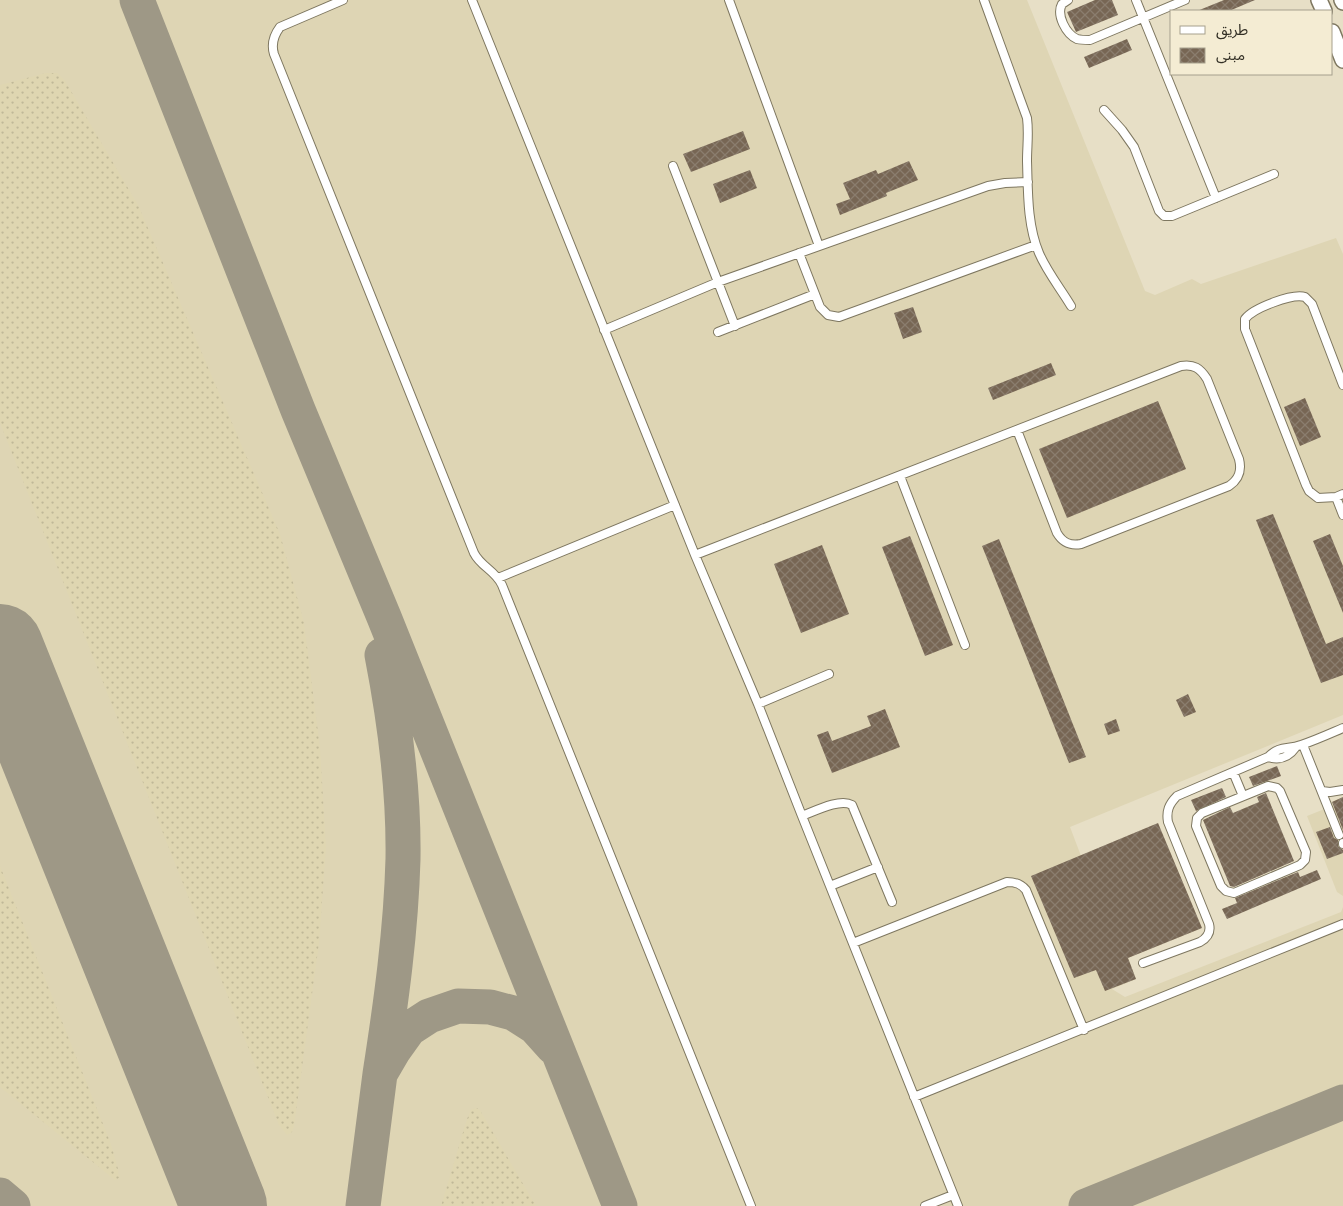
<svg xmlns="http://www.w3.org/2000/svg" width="1343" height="1206" font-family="Jost,'Noto Sans Arabic',sans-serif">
  <defs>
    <pattern id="sand-dots" width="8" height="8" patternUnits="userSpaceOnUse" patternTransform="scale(1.25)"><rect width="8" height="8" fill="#dfd6b1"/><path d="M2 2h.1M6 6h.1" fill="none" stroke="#c0b898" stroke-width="1.8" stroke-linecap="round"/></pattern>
    <pattern id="building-cross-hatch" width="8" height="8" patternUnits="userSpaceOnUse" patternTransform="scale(1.25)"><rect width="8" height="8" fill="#776654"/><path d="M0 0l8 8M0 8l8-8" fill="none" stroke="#8a7d6e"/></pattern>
  </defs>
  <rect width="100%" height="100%" fill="#e7dfc6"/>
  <path fill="#ded5b4" d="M0,0H1027L1145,291L1155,295L1192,279L1201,284L1336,238L1343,254V715L1070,827L1081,856L1158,823L1202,928L1128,958L1136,979L1112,989L1125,997L1341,912L1343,907V1206H0Z
    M1343,797V896L1337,892L1307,816L1332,806L1331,802Z"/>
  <path fill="url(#sand-dots)" d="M46,73H57L65,81L138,205L280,534L304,623L320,748L326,847L319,943L294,1126L292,1132L287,1135L279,1125L0,423V85Z
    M0,866L111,1144L118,1169L119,1178L115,1180L0,1087Z
    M477,1108L481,1112L536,1206H441L467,1119L471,1110Z"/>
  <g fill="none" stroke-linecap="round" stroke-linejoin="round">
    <path stroke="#9e9886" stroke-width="35" d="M137,0L298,410L384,617L620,1206
      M380,1074C391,1003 401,931 403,859C404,791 395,722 382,655
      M0,1195L13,1206
      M363,1206L380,1074L394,1050L409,1029L429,1016L458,1006L490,1007L513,1013L535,1027L553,1047
      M1086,1206L1343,1102"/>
    <path stroke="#9e9886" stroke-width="86" d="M0,647L224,1206"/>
  </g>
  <path fill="url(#building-cross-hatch)" d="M1095,0H1112L1118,15L1076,32L1067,12Z
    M1224,0H1255L1229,11H1197Z
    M1127,39L1132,50L1089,68L1084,57Z
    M743,131L750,149L691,172L683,154Z
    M909,161L918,180L886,193L887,196L840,215L836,204L850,199L843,183L876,170L878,174Z
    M750,170L757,188L720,203L713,184Z
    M913,307L922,332L903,339L894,313Z
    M1051,363L1056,375L993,400L988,388Z
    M1305,398L1321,437L1300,446L1284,407Z
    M1158,401L1186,469L1067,518L1039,449Z
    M1273,514L1326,644L1343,637V675L1321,683L1256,520Z
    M1330,534L1343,566V613L1313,541Z
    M910,536L953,645L925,656L882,547Z
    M999,539L1086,757L1069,763L982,546Z
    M822,545L849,614L801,633L774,564Z
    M1188,694L1196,712L1184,717L1176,700Z
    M885,709L900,747L832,773L817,735L828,731L832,741L871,726L867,716Z
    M1116,719L1120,731L1108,735L1104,724Z
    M1277,766L1281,776L1253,786L1249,777Z
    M1222,788L1226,797L1196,811L1191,800Z
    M1266,793L1294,861L1234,887L1230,886L1203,820L1230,807L1233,813L1259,802L1257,797Z
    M1343,797V830L1332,802Z
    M1158,823L1202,928L1128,958L1136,979L1105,991L1096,970L1074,978L1031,876Z
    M1330,827L1334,838L1338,840V846L1343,850V853L1327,859L1316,832Z
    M1317,870L1321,879L1227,919L1222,909L1237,903L1235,898L1298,872L1300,877Z"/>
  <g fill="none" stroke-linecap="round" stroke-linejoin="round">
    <g stroke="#7e7760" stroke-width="10">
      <path id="service" d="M343,0L280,27C274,35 271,44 274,54L474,553C481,567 495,570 502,585L751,1206
        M472,0L695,555L758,704L802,816L958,1206
        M729,0L819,246
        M984,0L1027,118C1029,133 1027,146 1027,161C1028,190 1027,225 1039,253C1047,272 1061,289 1071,306
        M1068,0L1062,4C1056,15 1066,34 1077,39C1081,40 1085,40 1090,40L1185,0
        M1136,0L1216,198
        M1104,110L1122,130L1134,147L1159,211L1164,216H1172L1274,174
        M673,166L735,326
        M799,253L820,307L828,315L839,317L1036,245
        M604,330L718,282L988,186L1005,183L1028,182
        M718,332L815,294
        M1343,385L1312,304L1305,297C1293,293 1253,308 1245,319V329L1306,485L1309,491L1318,498L1336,497L1343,494
        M900,476L965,645
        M1336,497L1343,515
        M695,555L1181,366C1194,364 1200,368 1207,379L1239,459C1242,471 1239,479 1229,486L1081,544C1070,546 1063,543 1057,533L1017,430
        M498,578L675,505
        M758,704L829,674
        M1303,745L1339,835
        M1268,757C1281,761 1289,757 1296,747
        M1233,772L1243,796
        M1268,786L1277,788L1280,791L1306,852L1305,860L1300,865L1234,893L1226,891L1221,886L1196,826L1197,818L1202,813Z
        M1322,791L1330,792L1343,790
        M802,816C815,811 840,798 852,805L892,902
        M1343,843V844
        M830,886L878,867
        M853,943L1007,882C1016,882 1021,884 1026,890L1084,1030
        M1143,963L1200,942C1207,938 1211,932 1209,924L1168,822C1166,811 1169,804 1177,796L1268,757C1280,745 1288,750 1301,745C1316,740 1329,734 1343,728
        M914,1097L1343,924
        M925,1206L953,1195"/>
    </g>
    <g stroke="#7e7760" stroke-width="18">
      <path id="minor" d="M1319,0L1324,11
        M1342,0L1343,2
        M1332,32L1343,60"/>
    </g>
    <use href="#service" stroke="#fff" stroke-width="8"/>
    <use href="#minor" stroke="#fff" stroke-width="15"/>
  </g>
  <rect x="1170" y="10" width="162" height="65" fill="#f4ecd3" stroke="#a6a08d"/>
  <rect x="1180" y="26" width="25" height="8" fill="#ffffff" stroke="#a6a08d"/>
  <text x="1216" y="35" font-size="15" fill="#322f25">طريق</text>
  <rect x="1180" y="48" width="25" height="15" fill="url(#building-cross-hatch)" stroke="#a6a08d"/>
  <text x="1216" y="60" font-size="15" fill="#322f25">مبنى</text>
</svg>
